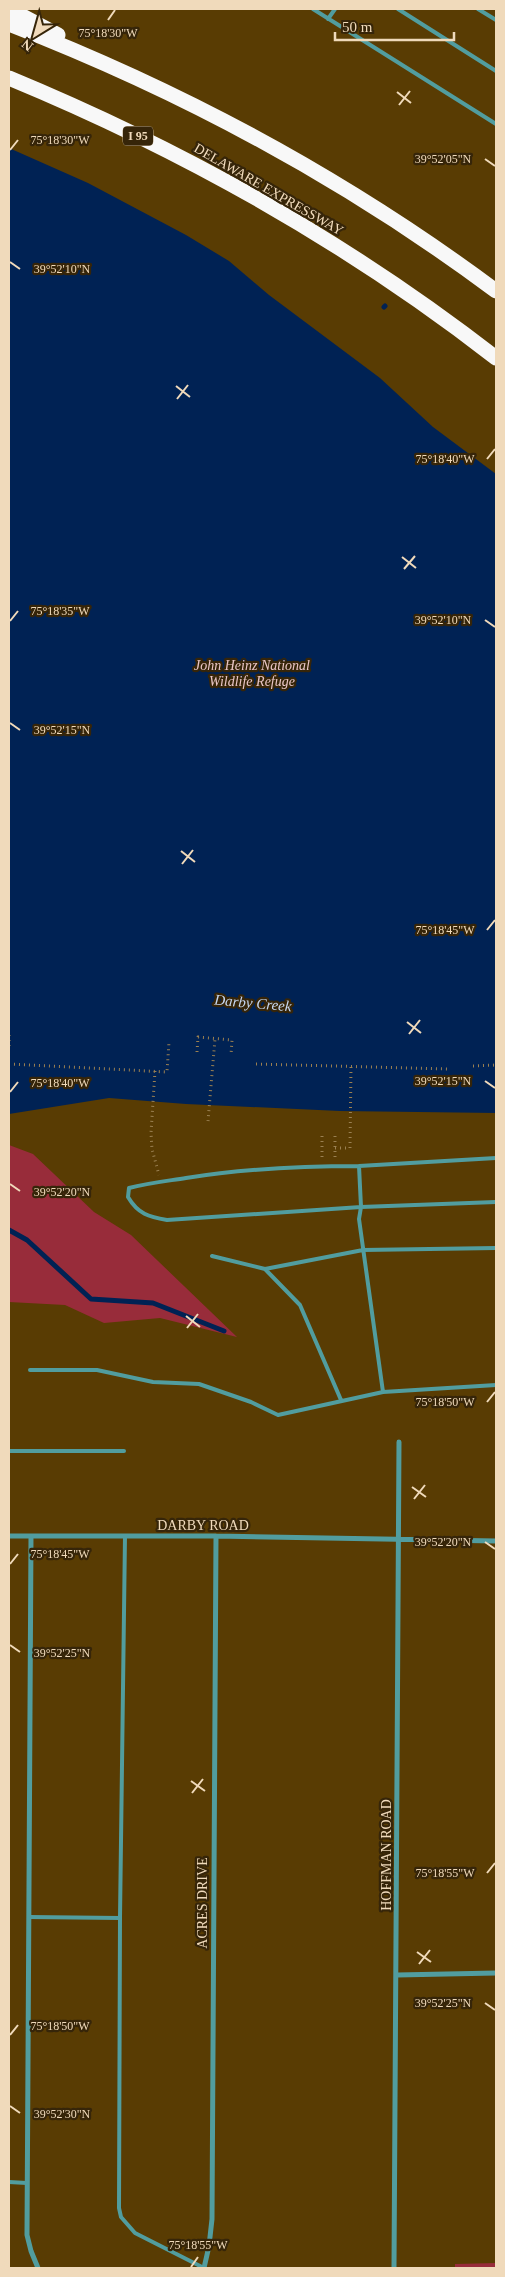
<svg xmlns="http://www.w3.org/2000/svg" width="505" height="2277" font-family="Georgia,serif">
  <rect width="100%" height="100%" fill="#593c03"/>
  <path fill="#982c3a" d="M9,1145L33,1154L94,1212L131,1235L237,1337L160,1318L104,1323L65,1305L9,1302Z
    M496,2263V2268H455V2264Z"/>
  <path fill="#002254" d="M9,148L88,183L186,235L229,261L269,295L380,378L433,427L496,474V1113L340,1111L186,1104L109,1098L9,1114Z"/>
  <g fill="none" stroke-linecap="round" stroke-linejoin="round">
    <path stroke="#002254" stroke-width="5" d="M384,307L385,306
      M9,1230L27,1240L91,1299L153,1303L224,1331"/>
    <path stroke="#9a8052" stroke-width="3" stroke-dasharray="1 4" stroke-linecap="butt" d="M9,1046V1033
      M197,1052L198,1037L232,1040L231,1055
      M9,1064L167,1072L169,1042
      M256,1064L448,1069
      M473,1066L496,1065
      M155,1071L151,1133L152,1149L159,1175
      M208,1121L215,1039
      M322,1136V1158
      M335,1136V1158
      M335,1148H350L351,1066"/>
    <path stroke="#519d9f" stroke-width="4" d="M313,9L496,124
      M398,9L496,71
      M478,9L496,20
      M328,19L335,9
      M496,1158L359,1166L361,1207L496,1202
      M359,1166C301,1166 243,1169 186,1178C167,1181 148,1183 129,1188L128,1197C138,1214 149,1217 167,1220L361,1207L359,1219L383,1392L496,1385
      M212,1256L265,1269L363,1250L496,1248
      M265,1269L300,1305L341,1400
      M30,1370H97L153,1382L199,1384L251,1402L278,1415L383,1392
      M9,1451H124
      M125,1536L120,1918L119,2208L121,2217L135,2233L204,2268
      M29,1917L120,1918
      M9,2182L27,2183"/>
    <path stroke="#519d9f" stroke-width="5" d="M9,1536H216L496,1541
      M31,1536L27,2235L31,2251L38,2268
      M397,1975L496,1973
      M204,2268L209,2246L212,2219L216,1536
      M394,2268L399,1442"/>
    <path stroke="#f8f8f8" stroke-width="15" d="M9,9L58,35
      M9,24C182,91 347,180 496,291
      M9,78C183,150 348,243 496,358"/>
  </g>
  <path fill="none" stroke="#f0dabb" stroke-width="2" d="M108,20L115,10M397,92L411,103M399,105L410,91M10,150L18,140M485,159L495,166M10,262L20,269M176,386L190,397M177,399L188,385M487,459L495,449M402,557L416,568M404,569L415,556M485,620L495,627M10,621L18,611M10,723L20,730M181,851L195,862M182,864L193,850M487,930L495,920M407,1022L421,1033M409,1034L420,1020M485,1081L495,1088M10,1092L18,1082M10,1184L20,1191M186,1316L200,1327M187,1328L198,1314M487,1402L495,1392M412,1487L426,1497M414,1499L425,1485M485,1542L495,1549M10,1564L18,1554M10,1645L20,1652M191,1781L205,1791M192,1793L203,1779M487,1873L495,1863M417,1952L431,1962M419,1964L430,1950M485,2003L495,2010M10,2035L18,2025M10,2106L20,2113M191,2267L198,2257"/>
  <g text-anchor="middle" stroke-width="4.5" stroke-linejoin="round" paint-order="stroke">
    <rect fill="#362509" stroke="#b8a486" stroke-width="1" x="123" y="126.5" width="30" height="19" rx="4"/>
    <g font-size="12" font-weight="bold" fill="#f0dabb">
      <text x="138" y="140">I 95</text>
    </g>
    <g font-size="14" fill="#f0dabb" stroke="#362509">
      <text transform="translate(269 189) rotate(30)" y="5">DELAWARE EXPRESSWAY</text>
      <text x="203" y="1530">DARBY ROAD</text>
      <text transform="translate(386 1855) rotate(-90)" y="5">HOFFMAN ROAD</text>
      <text transform="translate(202 1903) rotate(-90)" y="5">ACRES DRIVE</text>
    </g>
    <g font-size="14" font-style="italic" fill="#e9c6c6" stroke="#362509">
      <text x="252" y="670">John Heinz National<tspan x="252" dy="16">Wildlife Refuge</tspan></text>
    </g>
    <g font-size="15" font-style="italic" fill="#c7d8f1" stroke="#362509">
      <text transform="translate(253 1003) rotate(5)" y="5">Darby Creek</text>
    </g>
  </g>
  <g font-size="12" text-anchor="middle" fill="#f0dabb" stroke="#362509" stroke-width="4.5" stroke-linejoin="round" paint-order="stroke">
    <text x="108" y="37">75°18'30"W</text>
    <text x="60" y="144">75°18'30"W</text>
    <text x="443" y="163">39°52'05"N</text>
    <text x="62" y="273">39°52'10"N</text>
    <text x="445" y="463">75°18'40"W</text>
    <text x="60" y="615">75°18'35"W</text>
    <text x="443" y="624">39°52'10"N</text>
    <text x="62" y="734">39°52'15"N</text>
    <text x="445" y="934">75°18'45"W</text>
    <text x="443" y="1085">39°52'15"N</text>
    <text x="60" y="1087">75°18'40"W</text>
    <text x="62" y="1196">39°52'20"N</text>
    <text x="445" y="1406">75°18'50"W</text>
    <text x="443" y="1546">39°52'20"N</text>
    <text x="60" y="1558">75°18'45"W</text>
    <text x="62" y="1657">39°52'25"N</text>
    <text x="445" y="1877">75°18'55"W</text>
    <text x="443" y="2007">39°52'25"N</text>
    <text x="60" y="2030">75°18'50"W</text>
    <text x="62" y="2118">39°52'30"N</text>
    <text x="198" y="2249">75°18'55"W</text>
  </g>
  <rect width="505" height="2277" fill="none" stroke="#f0dabb" stroke-width="20"/>
  <g transform="translate(35 35) rotate(217)" stroke="#362509" stroke-width="4" paint-order="stroke">
  <path d="M0-4L9 19L0 12L-9 19Z" fill="#f0dabb"/>
  <text y="-8" font-size="14" font-weight="bold" text-anchor="middle" fill="#f0dabb">N</text>
  </g>
  <path d="M335 32v8h119v-8" fill="none" stroke="#f0dabb" stroke-width="2.5"/>
  <text x="342" y="32" font-size="15" fill="#f0dabb" stroke="#362509" stroke-width="4" paint-order="stroke">50 m</text>
</svg>
